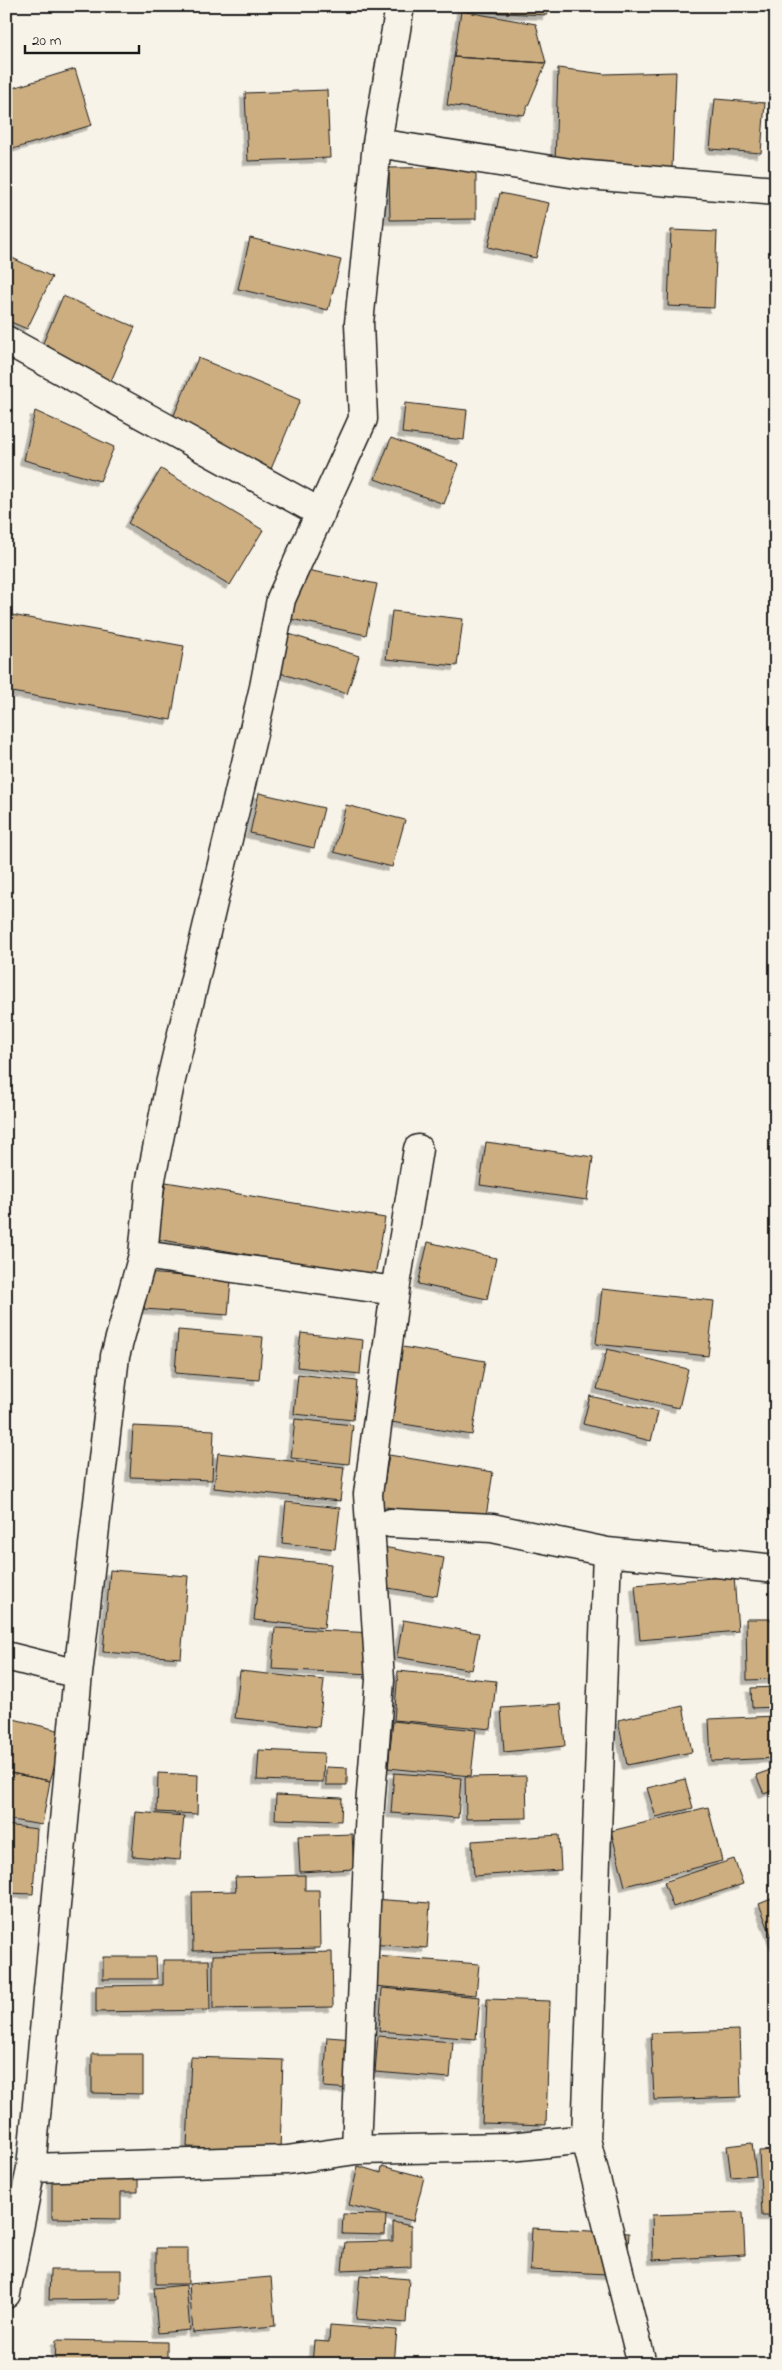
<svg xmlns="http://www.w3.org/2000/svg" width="782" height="2370" font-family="'Indie Flower',sans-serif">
  <defs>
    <filter id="shadow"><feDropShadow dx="-4.5" dy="4.5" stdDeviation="0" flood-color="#0004"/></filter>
  </defs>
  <rect width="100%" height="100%" fill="#f7f3e8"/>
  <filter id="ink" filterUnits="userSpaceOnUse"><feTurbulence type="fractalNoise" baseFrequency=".02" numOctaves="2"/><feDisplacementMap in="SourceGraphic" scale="10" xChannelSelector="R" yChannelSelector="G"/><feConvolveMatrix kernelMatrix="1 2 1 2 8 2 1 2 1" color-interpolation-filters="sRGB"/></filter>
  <g filter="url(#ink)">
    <path fill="#cdae81" stroke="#1c1c1c" filter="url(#shadow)" d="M461,6H547V15L461,11Z
      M461,11L536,24L546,63L454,57Z
      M454,57L546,63L524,115L447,105Z
      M558,68L604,74L676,72L672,168L555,164Z
      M75,69L92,125L6,151V90Z
      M327,90L330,158L248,161L245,93Z
      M715,99L765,103L761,153L710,149Z
      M476,167V219L390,220L389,168Z
      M500,193L549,203L536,258L488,247Z
      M671,230L717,232L714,308L668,306Z
      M250,238L341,260L328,310L238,289Z
      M6,255L52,277L27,329L6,320Z
      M63,296L135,327L111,381L40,350Z
      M198,358L300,400L271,469L169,427Z
      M405,403L467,410L464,440L402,433Z
      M35,411L114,447L100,481L24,460Z
      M391,438L459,464L444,504L375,479Z
      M161,469L263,530L230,585L128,523Z
      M302,569L377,584L366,635L291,619Z
      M392,611L463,619L457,666L386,659Z
      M6,614L184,646L171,720L6,691Z
      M289,634L359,656L347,694L277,672Z
      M259,793L324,808L314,848L250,833Z
      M346,805L405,820L392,867L334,852Z
      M486,1142L593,1157L587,1200L480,1185Z
      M166,1182L385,1218L375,1276L156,1239Z
      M428,1242L496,1258L487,1299L418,1284Z
      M147,1273L231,1280L228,1315L144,1309Z
      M602,1289L714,1301L708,1356L596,1344Z
      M178,1330L263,1337L259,1380L175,1373Z
      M301,1333L363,1340L360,1374L297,1367Z
      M397,1346L485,1361L472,1435L385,1421Z
      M607,1349L688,1369L679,1408L597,1389Z
      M298,1374L357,1381L353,1420L294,1414Z
      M590,1396L658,1412L651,1441L583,1424Z
      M295,1419L353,1425L349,1464L291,1458Z
      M133,1426L214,1430L212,1480L130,1477Z
      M218,1453L344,1467L340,1501L214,1488Z
      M389,1455L493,1472L485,1523L380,1506Z
      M286,1502L340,1508L335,1549L282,1543Z
      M383,1547L444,1558L437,1596L376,1586Z
      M261,1556L331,1564L324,1628L254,1620Z
      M110,1570L188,1576L181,1658L103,1652Z
      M734,1576L738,1631L640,1640L635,1585Z
      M746,1619H776V1679L747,1680Z
      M403,1620L479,1633L472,1670L397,1657Z
      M275,1628L374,1633L372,1674L272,1669Z
      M240,1671L324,1680L319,1727L235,1718Z
      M398,1671L496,1681L491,1729L394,1720Z
      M776,1687V1707L752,1708L751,1688Z
      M561,1704L565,1746L504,1752L501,1708Z
      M683,1706L692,1752L627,1765L618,1720Z
      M776,1716V1758L711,1761L709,1719Z
      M6,1717L65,1732L50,1781L6,1772Z
      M393,1721L476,1730L471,1776L388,1768Z
      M259,1750L324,1753L323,1782L257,1780Z
      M326,1767L347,1768V1785H326Z
      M776,1768V1789L764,1794L756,1775Z
      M6,1772L50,1781L42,1825L6,1819Z
      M158,1773L198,1775L197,1814L157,1812Z
      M394,1773L461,1778L458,1818L391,1813Z
      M526,1776L527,1818L466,1819L465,1777Z
      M685,1779L693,1808L656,1817L647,1788Z
      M276,1795L342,1798L341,1821L275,1819Z
      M708,1807L722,1861L625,1886L611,1831Z
      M136,1812L184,1816L180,1860L132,1856Z
      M6,1825L37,1829L33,1894L6,1893Z
      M352,1834L354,1869L300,1872L298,1836Z
      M559,1835L561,1870L474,1876L472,1841Z
      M734,1859L743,1884L673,1907L664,1882Z
      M305,1875V1890H319L320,1948L193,1951L192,1892L236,1891L235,1877Z
      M776,1897V1945H775L759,1904Z
      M372,1899L430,1903L427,1948L369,1944Z
      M332,1952L333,2007L213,2009V1955Z
      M375,1956L479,1964L476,1995L373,1986Z
      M103,1957H156L157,1979H103Z
      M163,1960H209L210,2010L96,2012V1986L163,1985Z
      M382,1988L480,1997L476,2039L379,2031Z
      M487,1999L550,2001L546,2125L482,2123Z
      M739,2030L741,2097L654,2100L651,2033Z
      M378,2036L453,2042L450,2078L375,2072Z
      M327,2037L354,2039L350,2089L324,2087Z
      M92,2054H143V2094L92,2093Z
      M191,2057L283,2060L280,2150L187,2147Z
      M752,2143L756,2175L731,2177L727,2146Z
      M776,2150V2216H762L759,2151Z
      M358,2166L381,2173L382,2166L424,2177L413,2221L349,2205Z
      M52,2175H138V2192H121V2219L52,2218Z
      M743,2212L745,2255L653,2260L652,2215Z
      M343,2214L386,2215L385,2235L342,2234Z
      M393,2222L411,2226V2267L342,2270L345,2242L393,2241Z
      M532,2228L629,2233L626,2275L530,2270Z
      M156,2248H188V2284H156Z
      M50,2270H121V2299L49,2300Z
      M360,2275L409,2279L406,2323L356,2319Z
      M271,2277L275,2326L193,2333L189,2284Z
      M186,2285L190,2330L158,2333L154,2288Z
      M330,2325L397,2330L394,2364H312L314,2341L329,2342Z
      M56,2340L167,2342V2364H55Z
      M776,2360V2364H756V2361Z"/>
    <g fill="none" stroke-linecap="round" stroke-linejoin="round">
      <g stroke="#1c1c1c" stroke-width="31">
        <path id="street" d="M377,143L577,174L776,191
          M6,340L321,513
          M143,1255L395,1291
          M391,1523L492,1528L607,1552L776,1569
          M607,1552L586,2139L642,2364
          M6,1656L78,1674
          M356,2150L370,1806L380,1680L368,1494L395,1291L418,1149
          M31,2168L287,2160L356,2150L510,2147L586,2139
          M6,2294L31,2168L78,1674L115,1356L143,1255L150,1184L170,1084L264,687L281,599L363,419L359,323L377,143L400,6"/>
      </g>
      <use href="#street" stroke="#f7f3e8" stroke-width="28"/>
    </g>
  </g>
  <rect width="782" height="2370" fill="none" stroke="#f7f3e8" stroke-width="25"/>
  <rect x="12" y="12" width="757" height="2345" fill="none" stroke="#1c1c1c" stroke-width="2" filter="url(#ink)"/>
  <path d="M25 45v8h114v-8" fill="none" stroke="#1c1c1c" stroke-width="2.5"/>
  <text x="32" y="45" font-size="15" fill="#1c1c1c" stroke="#f7f3e8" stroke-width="4" paint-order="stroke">20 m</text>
</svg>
